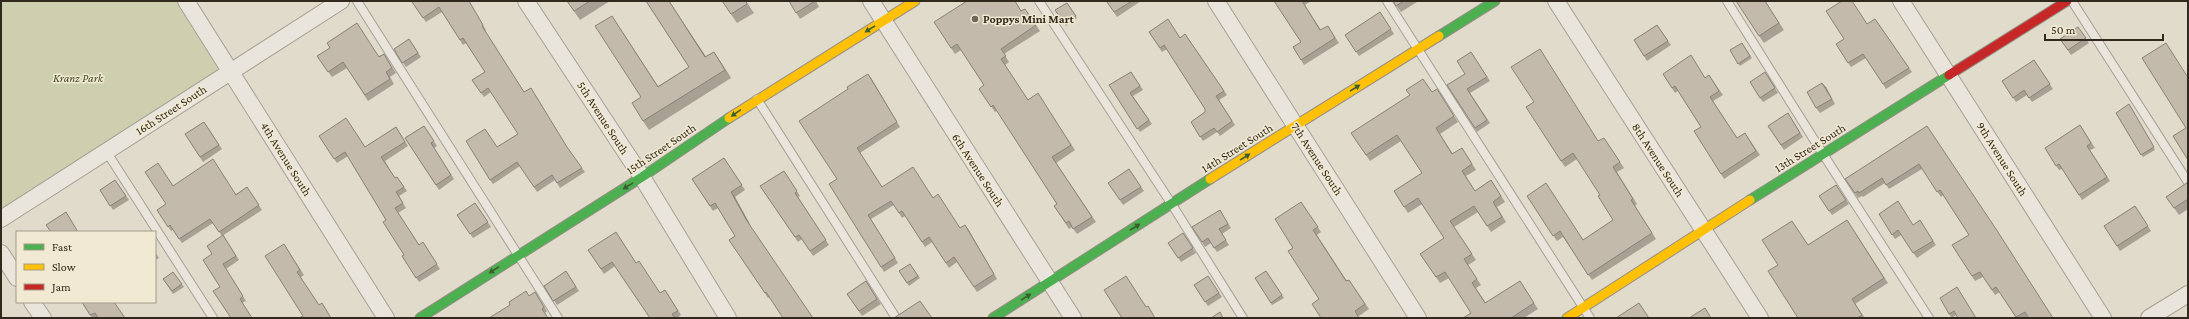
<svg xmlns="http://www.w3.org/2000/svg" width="2189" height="319" font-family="'Crimson Pro',serif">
  <rect width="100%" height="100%" fill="#e1dbcb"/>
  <path fill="#cecfaf" d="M1,1H185L231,71L1,219Z"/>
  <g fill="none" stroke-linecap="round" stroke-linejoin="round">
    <g stroke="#a6a094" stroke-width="10">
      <path id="lane" d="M357,1L558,318
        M1039,1L1171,203L1243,318
        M1387,1L1590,318
        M1727,1L1823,154L1929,318
        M2072,1L2188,182
        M757,99L896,318
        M106,151L213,318"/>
    </g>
    <g stroke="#a6a094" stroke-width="18">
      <path id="street" d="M186,1L386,318
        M526,1L642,177L728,318
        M871,1L1073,318
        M1216,1L1418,318
        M1556,1L1760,318
        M1901,1L2103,318
        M1,219L341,1
        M1,253L17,278
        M32,302L43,318
        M2149,318L2188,294"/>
    </g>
    <g stroke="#958f85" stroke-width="11">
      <path id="fast" d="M1439,36L1495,1
        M1750,200L1949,75
        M420,318L642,177L729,118
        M993,318L1210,179"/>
    </g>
    <g stroke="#958f85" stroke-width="11">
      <path id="slow" d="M729,118L915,1
        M1210,179L1439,36
        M1567,318L1750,200"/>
    </g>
    <g stroke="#958f85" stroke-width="11">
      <path id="jam" d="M1949,75L2067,1"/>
    </g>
    <use href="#lane" stroke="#eae5dc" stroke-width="8"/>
    <use href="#street" stroke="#eae5dc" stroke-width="16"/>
    <use href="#fast" stroke="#4caf50" stroke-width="9"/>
    <use href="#slow" stroke="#ffc107" stroke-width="9"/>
    <use href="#jam" stroke="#c62828" stroke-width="9"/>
  </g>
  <path fill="#a9a094" d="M413,1H469L486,30L485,31L524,92L531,88L569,151L585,172L560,188L555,180L537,192L520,166L493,184L490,180L497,147L518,134L491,92L484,97L472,80L485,72L466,43L463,45L442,12L426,22L412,2Z
    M567,1H610L580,20Z
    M646,1H669L706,57L714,52L731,78L649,130L643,121L641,97L612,16L658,86L689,67Z
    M722,1H746L754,13L737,23Z
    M789,1H816L819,7L800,19Z
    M967,1H1015L1021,11L1025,9L1040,31L1004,54L1009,62L1005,65L1028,100L1041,99L1075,150L1056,163L1096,222L1077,234L1072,227L1069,229L1054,206L1057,204L997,111L995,112L979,89L984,85L961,50L955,54L951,48Z
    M1109,1H1141L1117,17L1107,2Z
    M1274,1H1311L1305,5L1321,30L1331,31L1339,43L1304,65L1293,47L1301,42Z
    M1393,1H1417V2L1401,12Z
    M1765,1L1784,30L1764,43L1759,36Z
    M1067,3L1077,18L1066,26L1055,10Z
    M1380,12L1394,34L1359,56L1345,35Z
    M1875,19L1912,72L1886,89L1866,58L1851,67L1836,44Z
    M1657,25L1671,45L1647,61L1634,40Z
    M2078,27L2089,43L2071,55L2060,39Z
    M1149,32L1180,38L1185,34L1227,95L1219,100L1235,125L1220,136L1217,132L1203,141L1191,122L1205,112V109L1167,49L1162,52Z
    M409,39L421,57L406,67L394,49Z
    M1742,43L1752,58L1740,66L1730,50Z
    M1471,52L1490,81L1470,93L1490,123L1477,132L1447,85L1465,74Z
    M384,54L396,73L390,77L394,84L368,101L347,68L332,77L317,56H379Z
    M2034,60L2053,89L2032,102L2027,95L2016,102L2002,81Z
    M1131,72L1143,90L1133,96L1152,124L1140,132L1109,85Z
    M1663,74L1706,78L1709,75L1723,95L1713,101L1737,138L1745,133L1760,155L1724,179L1721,174L1701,127L1678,91L1675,93Z
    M1768,76L1778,93L1763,102L1760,98Z
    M871,78L900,127L860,153L882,187L933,197L960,228L968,229L997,279L977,292L957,262L949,268L932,242L925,247L905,216L902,218L894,205L871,219L898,263L884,272L881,267L837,179Z
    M1822,83L1835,104L1820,113L1816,108Z
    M1432,92L1441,95L1458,122L1440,134L1453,154H1466L1476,170L1466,176L1475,191L1491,180L1505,202L1497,207L1506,222L1491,232L1478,212L1454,227L1476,260L1468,265L1481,285L1476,288L1486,303L1520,281L1538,309L1524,318H1463L1471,313L1449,278L1440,283L1420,254L1444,238L1422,204L1408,213L1394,191L1422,173L1401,141L1370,161L1351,133Z
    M1534,102L1599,141L1604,138L1624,168L1617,172L1637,204L1635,206L1656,239L1592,280L1563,237L1557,241L1527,196L1583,240L1613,220L1600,195L1577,159L1565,167L1561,161Z
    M2131,107L2155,150L2143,157L2116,113Z
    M1788,113L1803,137L1784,150L1768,126Z
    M204,122L222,149L203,162L185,134Z
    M2080,125L2095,148L2090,150L2110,181L2082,200L2062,169L2059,170L2045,148Z
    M424,126L437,146L434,148L454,179L439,190L405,138Z
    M1927,126L2028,316L2025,318H2016L2000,292L1995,295L1983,277L1975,281L1952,245L1969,235L1943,195L1941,197L1922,169L1889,189L1885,183L1863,197L1862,196L1858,198L1845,179Z
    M396,127L408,146L385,161L395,178L397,177L407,191L399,196L406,208L398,213L419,245L423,242L440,269L419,282L402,256L404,255L386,220L348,156L337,163L319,136L365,147Z
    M724,158L745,190L735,197L770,297L768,298L729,240L735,236L718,208L713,211L692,179Z
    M1129,169L1144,191L1123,205L1108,183Z
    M784,171L800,196L798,197L829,245L813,256L802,239L798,242L760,186Z
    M115,180L129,200L113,210L100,190Z
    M2188,182V209L2179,215L2166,197Z
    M1836,185L1849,204L1832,215L1819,196Z
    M173,186L236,194L247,187L262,210L222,236L213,223L182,243L173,230L171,231L157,210L166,204Z
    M1301,202L1321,232L1317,235L1347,281L1349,280L1369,309L1359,316L1319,299L1293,248Z
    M475,203L491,227L473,238L457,215Z
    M2135,206L2151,231L2120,251L2104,226Z
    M1220,210L1231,228L1222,234L1229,245L1217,252L1211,243L1205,247L1202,242Z
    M1879,214L1913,225L1920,220L1936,245L1917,258L1901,235L1895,239Z
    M1847,220L1888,283L1855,304L1865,318H1798L1808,245Z
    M223,235L239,260L226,269L246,301L242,303L220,287L212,254Z
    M1186,238L1196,253L1181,262L1168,243Z
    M284,244L304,275L301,277L303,316Z
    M588,250L636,263L660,293L665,290L681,315L677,318H650L615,266L604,274Z
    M155,252L159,258L155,260Z
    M910,264L920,278L909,286L899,271Z
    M566,271L579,291L557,305L544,286Z
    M1266,271L1284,298L1272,305L1255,278Z
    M173,272L184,287L173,294L163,279Z
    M1208,276L1222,297L1208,306L1194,285Z
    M866,281L881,304L862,316L847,294Z
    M1957,287L1956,315L1952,318L1949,314Z
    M535,292L547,311L545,313L529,296Z
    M82,302H114L96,318H92Z"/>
  <path fill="#898278" d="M669,1L712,66L705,57Z
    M714,52L720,61L731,78L725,70Z
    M868,74L871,78L900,127L897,122Z
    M1822,83L1826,87L1835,104L1832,99Z
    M731,192L735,197L751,226L747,221Z
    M965,225L968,229L997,279L994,274Z"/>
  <path fill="#c4baac" stroke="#898278" d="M413,1H469L483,25L482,26L524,92L531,88L567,147L582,168L557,183L552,175L534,187L517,162L490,180L466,141L485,129L497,147L518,134L488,88L481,93L472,80L485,72L463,38L460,40L439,7L423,18L412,2Z
    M567,1H590L574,11Z
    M646,1H669L705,57L714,52L725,70L643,121L632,103L641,97L595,26L612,16L658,87L689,67Z
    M722,1H746L747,4L731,14Z
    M789,1H815L796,13Z
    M967,1H1015L1021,11L1025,9L1036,25L1001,49L1006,56L1001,59L1028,100L1038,93L1071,145L1052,157L1092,217L1073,229L1069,221L1066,223L1054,206L1057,204L993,105L991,107L979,89L984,85L957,44L951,48L934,22Z
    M1109,1H1132L1114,12L1107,2Z
    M1274,1H1302L1320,30L1328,26L1335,38L1301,60L1293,47L1301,42Z
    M1393,1H1404L1396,6Z
    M1736,1H1765L1779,23L1759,36Z
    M1842,1H1852L1867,24L1875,19L1909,68L1883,84L1863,54L1848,63L1836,44L1844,39L1826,11Z
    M1067,3L1076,16L1064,23L1055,10Z
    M1380,12L1391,29L1356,52L1345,35Z
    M1168,19L1180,38L1185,34L1224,91L1216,96L1232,121L1217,132L1214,128L1200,137L1191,122L1205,112V109L1164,45L1160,48L1149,32Z
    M357,23L379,57L384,54L392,68L386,72L390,79L365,95L343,62L328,72L317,56L330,48L327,43Z
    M1657,25L1668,41L1644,56L1634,40Z
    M2078,27L2086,38L2068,50L2060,39Z
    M409,39L418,53L402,63L394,49Z
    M1742,43L1750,56L1738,64L1730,50Z
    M2166,43L2187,76H2188V160L2173,136L2186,128L2142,58Z
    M1540,49L1598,141L1604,138L1620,162L1613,167L1633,199L1631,200L1652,233L1588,275L1560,231L1553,236L1527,196L1546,183L1583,240L1613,220L1598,196L1600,195L1573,153L1561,161L1526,107L1534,102L1511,67Z
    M1471,52L1487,77L1467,89L1487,120L1475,128L1447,85L1465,74L1457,61Z
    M1691,55L1705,78L1709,75L1719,91L1710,97L1737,138L1745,133L1756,151L1721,174L1694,131L1701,127L1675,86L1672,88L1663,74Z
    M2034,60L2050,84L2029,98L2024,90L2013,98L2002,81Z
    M1131,72L1140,86L1130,93L1149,120L1137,129L1109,85Z
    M1765,72L1775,88L1760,98L1750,82Z
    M868,74L897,122L857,148L882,187L913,167L933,198L938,194L960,228L965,225L994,274L974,287L954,257L946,263L929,237L922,242L902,211L899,213L891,201L868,215L895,258L881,267L829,184L837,179L799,121L848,89L847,87Z
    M1423,79L1432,92L1437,89L1454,116L1436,128L1452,154L1462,148L1472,164L1462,171L1475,191L1491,180L1501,196L1493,202L1502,217L1487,226L1474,206L1450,221L1472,254L1464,259L1477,279L1472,283L1485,303L1520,281L1534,303L1511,318H1463L1471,313L1445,272L1436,277L1420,254L1444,238L1418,198L1404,207L1394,191L1422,173L1397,135L1366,155L1351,133L1410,95L1406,90Z
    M1822,83L1832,99L1816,108L1807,92Z
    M2129,104L2154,147L2141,155L2116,113Z
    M1788,113L1800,133L1781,145L1768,126Z
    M346,118L365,147L396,127L405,142L381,157L395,178L397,177L404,187L396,192L403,203L395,208L419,245L423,242L437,264L416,278L402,256L404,255L383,222L386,220L345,152L334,159L319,136Z
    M204,122L219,145L200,157L185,134Z
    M2080,125L2091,143L2087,146L2107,177L2079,195L2059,164L2056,166L2045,148Z
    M424,126L434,141L431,143L451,175L436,185L405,138Z
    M1927,126L1996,229L2053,318H2029L2025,312L2016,317L1996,287L1992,290L1980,272L1972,276L1952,245L1969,235L1940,190L1937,192L1919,164L1886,185L1882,178L1859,193L1858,191L1855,193L1845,179Z
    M724,158L742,185L731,192L747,221L813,318H783L766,292L765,293L729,240L735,236L715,203L710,206L692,179Z
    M213,159L236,195L247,187L259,205L219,232L210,219L179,239L170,225L168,227L157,210L166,204L145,172L158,163L173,186Z
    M1129,169L1141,187L1120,200L1108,183Z
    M784,171L797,191L795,193L826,240L810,251L799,235L795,237L760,186Z
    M115,180L126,196L110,206L100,190Z
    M2188,182V199L2174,208L2166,197Z
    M1836,185L1846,200L1829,211L1819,196Z
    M1898,201L1913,225L1920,220L1933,241L1913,253L1898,230L1892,235L1879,214Z
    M1301,202L1318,227L1313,230L1346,281L1349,280L1365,304L1355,311L1359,318H1321L1312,304L1319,299L1288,251L1293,248L1275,219Z
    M475,203L488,222L470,234L457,215Z
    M2135,206L2148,226L2117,246L2104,226Z
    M1220,210L1228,224L1219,229L1226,240L1214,248L1208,238L1202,242L1192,227Z
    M66,212L78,232H51L46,225Z
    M1847,220L1884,278L1852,299L1862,315L1857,318H1798L1768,271L1778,265L1762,240L1792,221L1808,245Z
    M616,232L636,263L639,261L660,293L665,290L678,311L672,314L675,318H650L612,262L601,269L588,250Z
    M1183,233L1193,248L1178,258L1168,243Z
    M223,235L236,256L223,264L243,296L240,299L252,318H231L213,291L220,287L203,260L212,254L207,246Z
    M284,244L300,270L297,272L319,305L322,303L331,318H299L303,316L265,256Z
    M910,264L918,276L907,283L899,271Z
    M566,271L576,287L553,301L544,286Z
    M1266,271L1282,295L1271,303L1255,278Z
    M173,272L182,284L172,291L163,279Z
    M1126,276L1146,307L1148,306L1155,318H1122L1104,290Z
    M1208,276L1219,293L1205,302L1194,285Z
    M866,281L877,299L859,311L847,294Z
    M1957,287L1976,318H1958L1954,311L1949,314L1940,298Z
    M526,291L529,296L535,292L544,307L542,309L548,318H489L510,305L509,302Z
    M920,301L932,318H894Z
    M82,302H114L125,318H98L95,313L90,315Z
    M1639,303L1649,318H1616Z
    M1705,308L1711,318H1689Z
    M1220,312L1223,318H1211Z"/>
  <defs><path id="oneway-solid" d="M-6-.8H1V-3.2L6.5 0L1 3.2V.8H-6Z"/></defs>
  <g fill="#3c5f32">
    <use href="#oneway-solid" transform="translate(870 29) rotate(148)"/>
    <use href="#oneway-solid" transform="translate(1355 88) rotate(-32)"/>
    <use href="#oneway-solid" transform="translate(736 113) rotate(146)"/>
    <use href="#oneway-solid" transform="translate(1245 157) rotate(-32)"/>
    <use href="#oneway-solid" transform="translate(628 186) rotate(148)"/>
    <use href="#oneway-solid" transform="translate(1135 227) rotate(-33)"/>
    <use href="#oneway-solid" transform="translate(494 270) rotate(147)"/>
    <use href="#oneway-solid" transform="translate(1026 297) rotate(-32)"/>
  </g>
  <circle fill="#6f675b" stroke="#f1e9d1" stroke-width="1.5" cx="975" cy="19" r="4"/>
  <g text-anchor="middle" stroke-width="3" stroke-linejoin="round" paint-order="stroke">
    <g font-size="12" font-weight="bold" fill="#32291e" stroke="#f1e9d1" text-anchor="start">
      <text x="983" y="23">Poppys Mini Mart</text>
    </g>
    <g font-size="12" font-style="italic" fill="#414c27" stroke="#f1e9d1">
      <text x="78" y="82">Kranz Park</text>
    </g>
    <g font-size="12" fill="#32291e" stroke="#f1e9d1">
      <text transform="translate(171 110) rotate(-33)" y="4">16th Street South</text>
      <text transform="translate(603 118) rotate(57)" y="4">5th Avenue South</text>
      <text transform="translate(1237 148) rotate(-32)" y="4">14th Street South</text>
      <text transform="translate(1810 148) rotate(-32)" y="4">13th Street South</text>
      <text transform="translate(661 149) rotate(-34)" y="4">15th Street South</text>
      <text transform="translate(286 159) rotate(58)" y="4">4th Avenue South</text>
      <text transform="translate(1317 159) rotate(57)" y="4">7th Avenue South</text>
      <text transform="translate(2002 159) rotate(58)" y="4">9th Avenue South</text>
      <text transform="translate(1658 160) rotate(57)" y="4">8th Avenue South</text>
      <text transform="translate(978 170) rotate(57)" y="4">6th Avenue South</text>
    </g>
  </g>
  <rect width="2189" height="319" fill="none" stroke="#32291e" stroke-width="4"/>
  <rect x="16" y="231" width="140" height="72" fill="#f1e9d1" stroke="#a59c89"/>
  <rect x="24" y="244" width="20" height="6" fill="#4caf50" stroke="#a59c89"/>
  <text x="52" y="251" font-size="12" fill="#32291e">Fast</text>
  <rect x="24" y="264" width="20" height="6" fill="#ffc107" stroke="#a59c89"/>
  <text x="52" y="271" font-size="12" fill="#32291e">Slow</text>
  <rect x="24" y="284" width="20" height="6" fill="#c62828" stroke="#a59c89"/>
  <text x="52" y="291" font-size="12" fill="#32291e">Jam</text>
  <path d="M2045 34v6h118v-6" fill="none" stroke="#32291e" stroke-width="2"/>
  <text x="2051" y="34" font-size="12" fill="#32291e" stroke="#f1e9d1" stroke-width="3" paint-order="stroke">50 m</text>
</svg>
